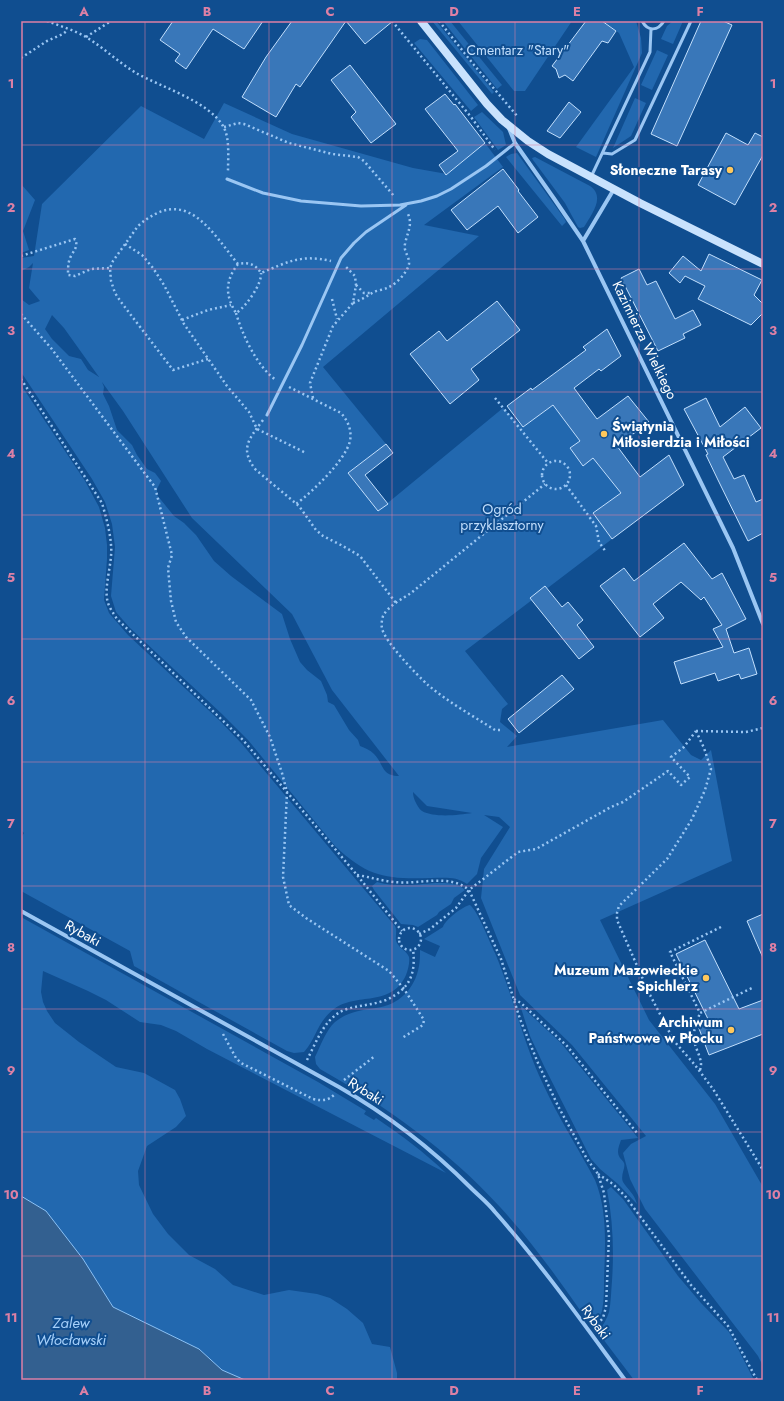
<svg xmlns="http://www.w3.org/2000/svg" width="784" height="1401" font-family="Jost,sans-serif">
  <rect width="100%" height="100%" fill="#104e90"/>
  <path fill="#2268af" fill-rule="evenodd" d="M432,21H436L494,92L492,94Z
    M443,21H450L502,85L497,89Z
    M458,21H572L525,91H514Z
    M603,21H636L641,38L642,53L596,157L576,147L634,67L619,33Z
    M673,21H683L673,44L661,39L667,26Z
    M420,39L427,40L478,105L471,111L414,43Z
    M657,50L668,55L652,90L641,85Z
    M635,98L646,103L631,136L613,148Z
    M224,103L292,134L413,168L447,174L485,143L503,167L424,225L479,236L323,367L386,444L348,473L378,511L503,408L523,427L553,405L580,441L570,448L583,465L593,458L621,493L593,513L612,539L465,651L508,704L502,709L500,722L517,736L507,747L663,720L691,755L701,760L711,750L732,861L600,920L649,1020L715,1104L763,1187V1366L758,1356L645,1209L630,1179L623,1153L631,1144L646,1136L572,1045L520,995L481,898L484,869L510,827L499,817L484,815L503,827L481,858L477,874L467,884C456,876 444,878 431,878C386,879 369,878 335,846L248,740L222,714L129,627L116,612L111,596L115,547L112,524L105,502L92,479L21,372V299L29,305L40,301L29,288L33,263L29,267L21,271V258L34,256L42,204L141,106L204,139ZM52,315L64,328L99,377L88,370L81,359L69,356L52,339L45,329ZM102,382L123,411L192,518L292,614L332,690L399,776C381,776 384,764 374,754C370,750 365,748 360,746L358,740L349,730L334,705L328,702L327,695L321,681L307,670L300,662L290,639L282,614L231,576L214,561L196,535L184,523L174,516L157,495V489L161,481L155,473L147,469L137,455L132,445L117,430L109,406L103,394L104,387ZM413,792L427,806L472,813C459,815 434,818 422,811C419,809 417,805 415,801C414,798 413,796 413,792Z
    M482,112L503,132L506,145L498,150L474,117Z
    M517,153L564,218L566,222L562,226L506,157L511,154Z
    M535,157L590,186C606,197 591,215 584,227L580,228L578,227L565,203L533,160L532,158Z
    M21,184L35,200L23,231L29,250L21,253Z
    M21,385L85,481L99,507L105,528L107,545V559L104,600L109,613L128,635L220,721L242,744L395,926C398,932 394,937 397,943C400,949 407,951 409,957C410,962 408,970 406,975C391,1008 356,992 334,1009C316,1023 317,1038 304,1052L294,1053L287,1051L134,966L130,951L21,891V838L24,833L21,830Z
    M377,882C387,885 397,885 408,885C423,885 454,878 465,890L454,898L451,904L439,912L437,915L418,927L413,925L401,924L374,890L372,886Z
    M470,905C478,911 490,943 495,953C513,996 523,1042 543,1084C558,1117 578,1148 595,1180C608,1212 605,1247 604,1280C604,1290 604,1301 602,1311C601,1315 598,1318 595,1321L591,1322L587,1320C560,1281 532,1242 500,1207C448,1150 387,1107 320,1069L316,1064L315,1057C321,1045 326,1030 335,1022C347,1012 361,1010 376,1008C399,1005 415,989 419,966C420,961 420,955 420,950L435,957L440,946L424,939L443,927C445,920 463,906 470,905Z
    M21,917L318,1082L366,1111L364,1114L374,1120L376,1118C401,1135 424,1152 446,1173L207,1049L176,1031L161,1025L140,1022L106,1000L88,991L43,971L41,992L43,1002L47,1011L55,1023L79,1042L116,1067L144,1073L175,1090L180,1099L186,1116L176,1127L147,1146L138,1171L139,1185L153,1214L168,1234L189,1255L215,1269L233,1285L264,1295L289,1290L317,1294L330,1298L347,1309L363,1323L372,1344L390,1347L397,1373V1380H245L222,1370L199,1349L113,1307L83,1259L46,1211L21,1196Z
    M520,1005L561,1043L638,1138L621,1140C619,1146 616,1152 620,1158C621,1159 623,1161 624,1163C626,1168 620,1175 623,1182C628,1190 634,1193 637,1204L618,1184L600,1169L591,1159L544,1066L530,1036Z
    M611,1187L623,1199L678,1276L701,1303L729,1332L735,1343L754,1380H634L600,1335L599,1331C603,1325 607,1319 609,1312C611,1302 611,1292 612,1281C614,1251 613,1220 607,1190Z"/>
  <path fill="#336090" stroke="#8cc2f6" d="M21,1196L46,1211L83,1259L113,1307L199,1349L222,1370L245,1380H21Z"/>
  <path fill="#3977b9" stroke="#c2dffd" d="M173,21H263L244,49L213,29L186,69L175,61L180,54L160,40Z
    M292,21H346L300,87L296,84L276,117L242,97L266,57Z
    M346,21H393L365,44Z
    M586,21H602L616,31L608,43L602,41L573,81L565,75L559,78L556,69L552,66Z
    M701,21H723L732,25L677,146L651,134Z
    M350,65L396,124L371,143L351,117L356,112L331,80Z
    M445,94L454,105L455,104L485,143L446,175L439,165L458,151L425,109Z
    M569,102L581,112L560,138L547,131Z
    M726,133L748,145L755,133L763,137V155L735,205L698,185Z
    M503,169L519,190L518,191L538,217L518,233L498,206L467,230L451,210Z
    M709,254L762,280L754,295L763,304V313L751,325L698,299L705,286L685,276L680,283L669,273L683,256L701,271Z
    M639,269L647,285L656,281L675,319L693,310L701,325L683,334L685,338L658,351L621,278Z
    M497,301L520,330L471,369L479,380L450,404L410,354L439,331L447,341Z
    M607,329L621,356L601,371L599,369L574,388L597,419L628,396L649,422L617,446L640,477L669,455L684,485L612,539L593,513L621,493L593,458L583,466L570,448L580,441L553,405L523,427L507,406L531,388L532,390L586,350L583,347Z
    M706,398L720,427L745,407L761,428L723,457L734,479L744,475L756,502L763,499V533L748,541L718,480L706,455L708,454L684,409Z
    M386,444L393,453L365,475L388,504L378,511L348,473Z
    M684,543L712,579L722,573L746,619L726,629L734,653L749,648L757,674L741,679L739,674L718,681L715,673L681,684L674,662L723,647L713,629L722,625L704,597L701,600L681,582L653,604L664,618L640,637L600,586L624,568L634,581Z
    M545,586L562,607L568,602L583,620L577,625L594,647L579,659L530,598Z
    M562,675L574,689L519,733L508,719Z
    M763,914V958L747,921Z
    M705,940L739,1009L763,1000V1034L709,1055L698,1026L709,1021L676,954Z"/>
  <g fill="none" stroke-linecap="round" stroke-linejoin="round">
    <path stroke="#9ac6f3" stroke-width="2.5" stroke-dasharray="2 3" stroke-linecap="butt" d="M47,21C60,26 74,30 86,37C104,48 118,62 136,73C161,87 208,101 223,126C230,137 228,158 228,171
      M392,21L471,117L495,150
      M439,21L474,65L518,117
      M86,37L111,21
      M21,58L47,41L63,34L68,30
      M224,127L238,123L244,124L289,143L332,154L358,157L364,161L394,196
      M125,244L142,255L153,268L164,285L184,324L227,386L249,412L257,429L306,453
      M21,256L75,239C79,247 73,251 70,258C68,263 68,269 68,275L75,276L91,269L110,268
      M238,264C225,281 225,295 236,313C246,307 262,284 261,273
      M356,285L364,293H372
      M332,299L337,319
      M353,303C360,300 366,297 372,293C377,290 384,290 389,287C397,283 407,273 409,264C410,257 403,251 405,244C407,233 413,225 408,214
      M236,313C242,334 257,367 276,380
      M21,314L51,348L155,487L172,555L168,568L171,601L176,622L186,637L251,700L270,737L282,773L287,792L283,877L289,905L306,918L389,971L404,989L424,1020L423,1025L402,1038
      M182,320L208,310L231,305
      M208,359L173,370L121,302L115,293L111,281L110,268L113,261L138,226C186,184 210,230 238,264C249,262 255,264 261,273C288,262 300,254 331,261
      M21,379L102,503C106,517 110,531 111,545C113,563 103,587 108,603C110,609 114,614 117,619L243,740L357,875L402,931
      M289,387L341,413C348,421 352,430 350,441C345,461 312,492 296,504
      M313,398L310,383L333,326L353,303L356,285L355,276L346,267
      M495,398L548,463
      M263,420C249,439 239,449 256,470L299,506L316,530L323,536L341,545L360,556L396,603
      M542 475a14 14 0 1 1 28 0a14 14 0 1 1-28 0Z
      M566,485L596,526L599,542L606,552
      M500,730H495C473,716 448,702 428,685C417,675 384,641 382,628C381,624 382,620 383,616C388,606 402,599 411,593L545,484
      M696,731L704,748L711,769L705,790L692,819L667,859L619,906L617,913V920L649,993L674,1041L695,1065L713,1089L763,1170
      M696,731L746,732L763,728
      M357,875C370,877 382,881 394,882C419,885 449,873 469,890L501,959L520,1019L538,1063L558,1106L587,1159L598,1174L604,1193L609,1236L606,1307L603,1318L596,1326
      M721,927L670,952L700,1013L752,988
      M399 939a11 11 0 1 1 22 0a11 11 0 1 1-22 0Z
      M419,934L430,929L456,908L469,890L518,852L536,849L611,807L623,802L668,771L681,785L690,777L671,757L684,747L696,731
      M514,999L521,1003L567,1046L637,1133
      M223,1034L236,1058L241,1063L313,1099C322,1101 328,1101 335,1094
      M307,1060C317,1041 325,1016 347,1009C360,1005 373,1005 386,1000C410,989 416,974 413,949
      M700,1070C704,1060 695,1050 694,1039C693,1030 697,1021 700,1013
      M344,1080L375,1056
      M598,1174L613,1184L625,1196L691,1285L728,1326L757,1380"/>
    <path stroke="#9ac6f3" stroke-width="3" d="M642,21C648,32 658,31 664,21
      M603,153L612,154L635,140L691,21
      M591,177L650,52L651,29
      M227,179L263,193L301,201L361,206L400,205L421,201L437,196L451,189L486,166L515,143
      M267,415L302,345L341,258L354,243L366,232L406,205"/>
    <path stroke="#9ac6f3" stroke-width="4" d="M508,126L515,143L555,200L583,241L733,548L763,624
      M583,241L614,189
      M21,911L339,1087C388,1115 431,1148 471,1188C479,1196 488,1203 495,1212C542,1265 583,1323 625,1380"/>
    <path stroke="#c9e2fd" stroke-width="8" d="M421,21L487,104L502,120L528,141L548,154L640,203L763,264"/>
  </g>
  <path fill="none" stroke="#dd80a5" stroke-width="1" stroke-opacity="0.55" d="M145,21V1380M269,21V1380M392,21V1380M515,21V1380M639,21V1380M21,145H763M21,269H763M21,392H763M21,515H763M21,639H763M21,762H763M21,886H763M21,1009H763M21,1132H763M21,1256H763"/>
  <g fill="#ffc85c" stroke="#104e90" stroke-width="1.5">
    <circle cx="730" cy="170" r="4"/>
    <circle cx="604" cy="434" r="4"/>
    <circle cx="706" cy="978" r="4"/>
    <circle cx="731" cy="1030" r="4"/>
  </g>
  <g text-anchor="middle" stroke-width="4" stroke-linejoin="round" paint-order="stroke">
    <g font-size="14" fill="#c2dffd" stroke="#104e90">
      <text x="518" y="55">Cmentarz "Stary"</text>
      <text x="502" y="514">Ogród<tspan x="502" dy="16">przyklasztorny</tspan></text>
    </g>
    <g font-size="14" font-weight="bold" fill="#fff" stroke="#104e90" text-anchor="end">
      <text x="722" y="175">Słoneczne Tarasy</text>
      <text x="612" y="431" text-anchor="start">Świątynia<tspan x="612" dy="16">Miłosierdzia i Miłości</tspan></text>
      <text x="698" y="975">Muzeum Mazowieckie<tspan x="698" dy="16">- Spichlerz</tspan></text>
      <text x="723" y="1027">Archiwum<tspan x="723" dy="16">Państwowe w Płocku</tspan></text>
    </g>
    <g font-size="14" fill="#fff" stroke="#104e90">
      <text transform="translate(645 340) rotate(64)" y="5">Kazimierza Wielkiego</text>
      <text transform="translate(83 933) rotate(29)" y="5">Rybaki</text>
      <text transform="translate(366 1091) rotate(32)" y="5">Rybaki</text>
      <text transform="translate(596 1322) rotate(54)" y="5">Rybaki</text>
    </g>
    <g font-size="15" font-style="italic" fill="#a6d0fa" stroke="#104e90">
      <text x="71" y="1328">Zalew<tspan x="71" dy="17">Włocławski</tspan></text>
    </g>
  </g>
  <rect width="784" height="1401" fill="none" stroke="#104e90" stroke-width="44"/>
  <rect x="22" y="22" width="740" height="1357" fill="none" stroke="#dd80a5" stroke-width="1.5"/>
  <g font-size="13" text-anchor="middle" font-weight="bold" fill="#dd80a5">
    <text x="84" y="16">A</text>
    <text x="207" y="16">B</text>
    <text x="330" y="16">C</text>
    <text x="454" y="16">D</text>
    <text x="577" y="16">E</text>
    <text x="700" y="16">F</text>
    <text x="11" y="88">1</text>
    <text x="773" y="88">1</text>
    <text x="11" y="212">2</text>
    <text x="773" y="212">2</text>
    <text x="11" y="335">3</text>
    <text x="773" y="335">3</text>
    <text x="11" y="458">4</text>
    <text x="773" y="458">4</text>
    <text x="11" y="582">5</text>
    <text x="773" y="582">5</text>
    <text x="11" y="705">6</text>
    <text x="773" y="705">6</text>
    <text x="11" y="828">7</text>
    <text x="773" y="828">7</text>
    <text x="11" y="952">8</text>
    <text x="773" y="952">8</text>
    <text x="11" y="1075">9</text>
    <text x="773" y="1075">9</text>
    <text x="11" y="1199">10</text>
    <text x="773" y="1199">10</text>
    <text x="11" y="1322">11</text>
    <text x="773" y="1322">11</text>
    <text x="84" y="1395">A</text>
    <text x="207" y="1395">B</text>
    <text x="330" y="1395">C</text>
    <text x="454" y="1395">D</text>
    <text x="577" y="1395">E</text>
    <text x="700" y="1395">F</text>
  </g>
</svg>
